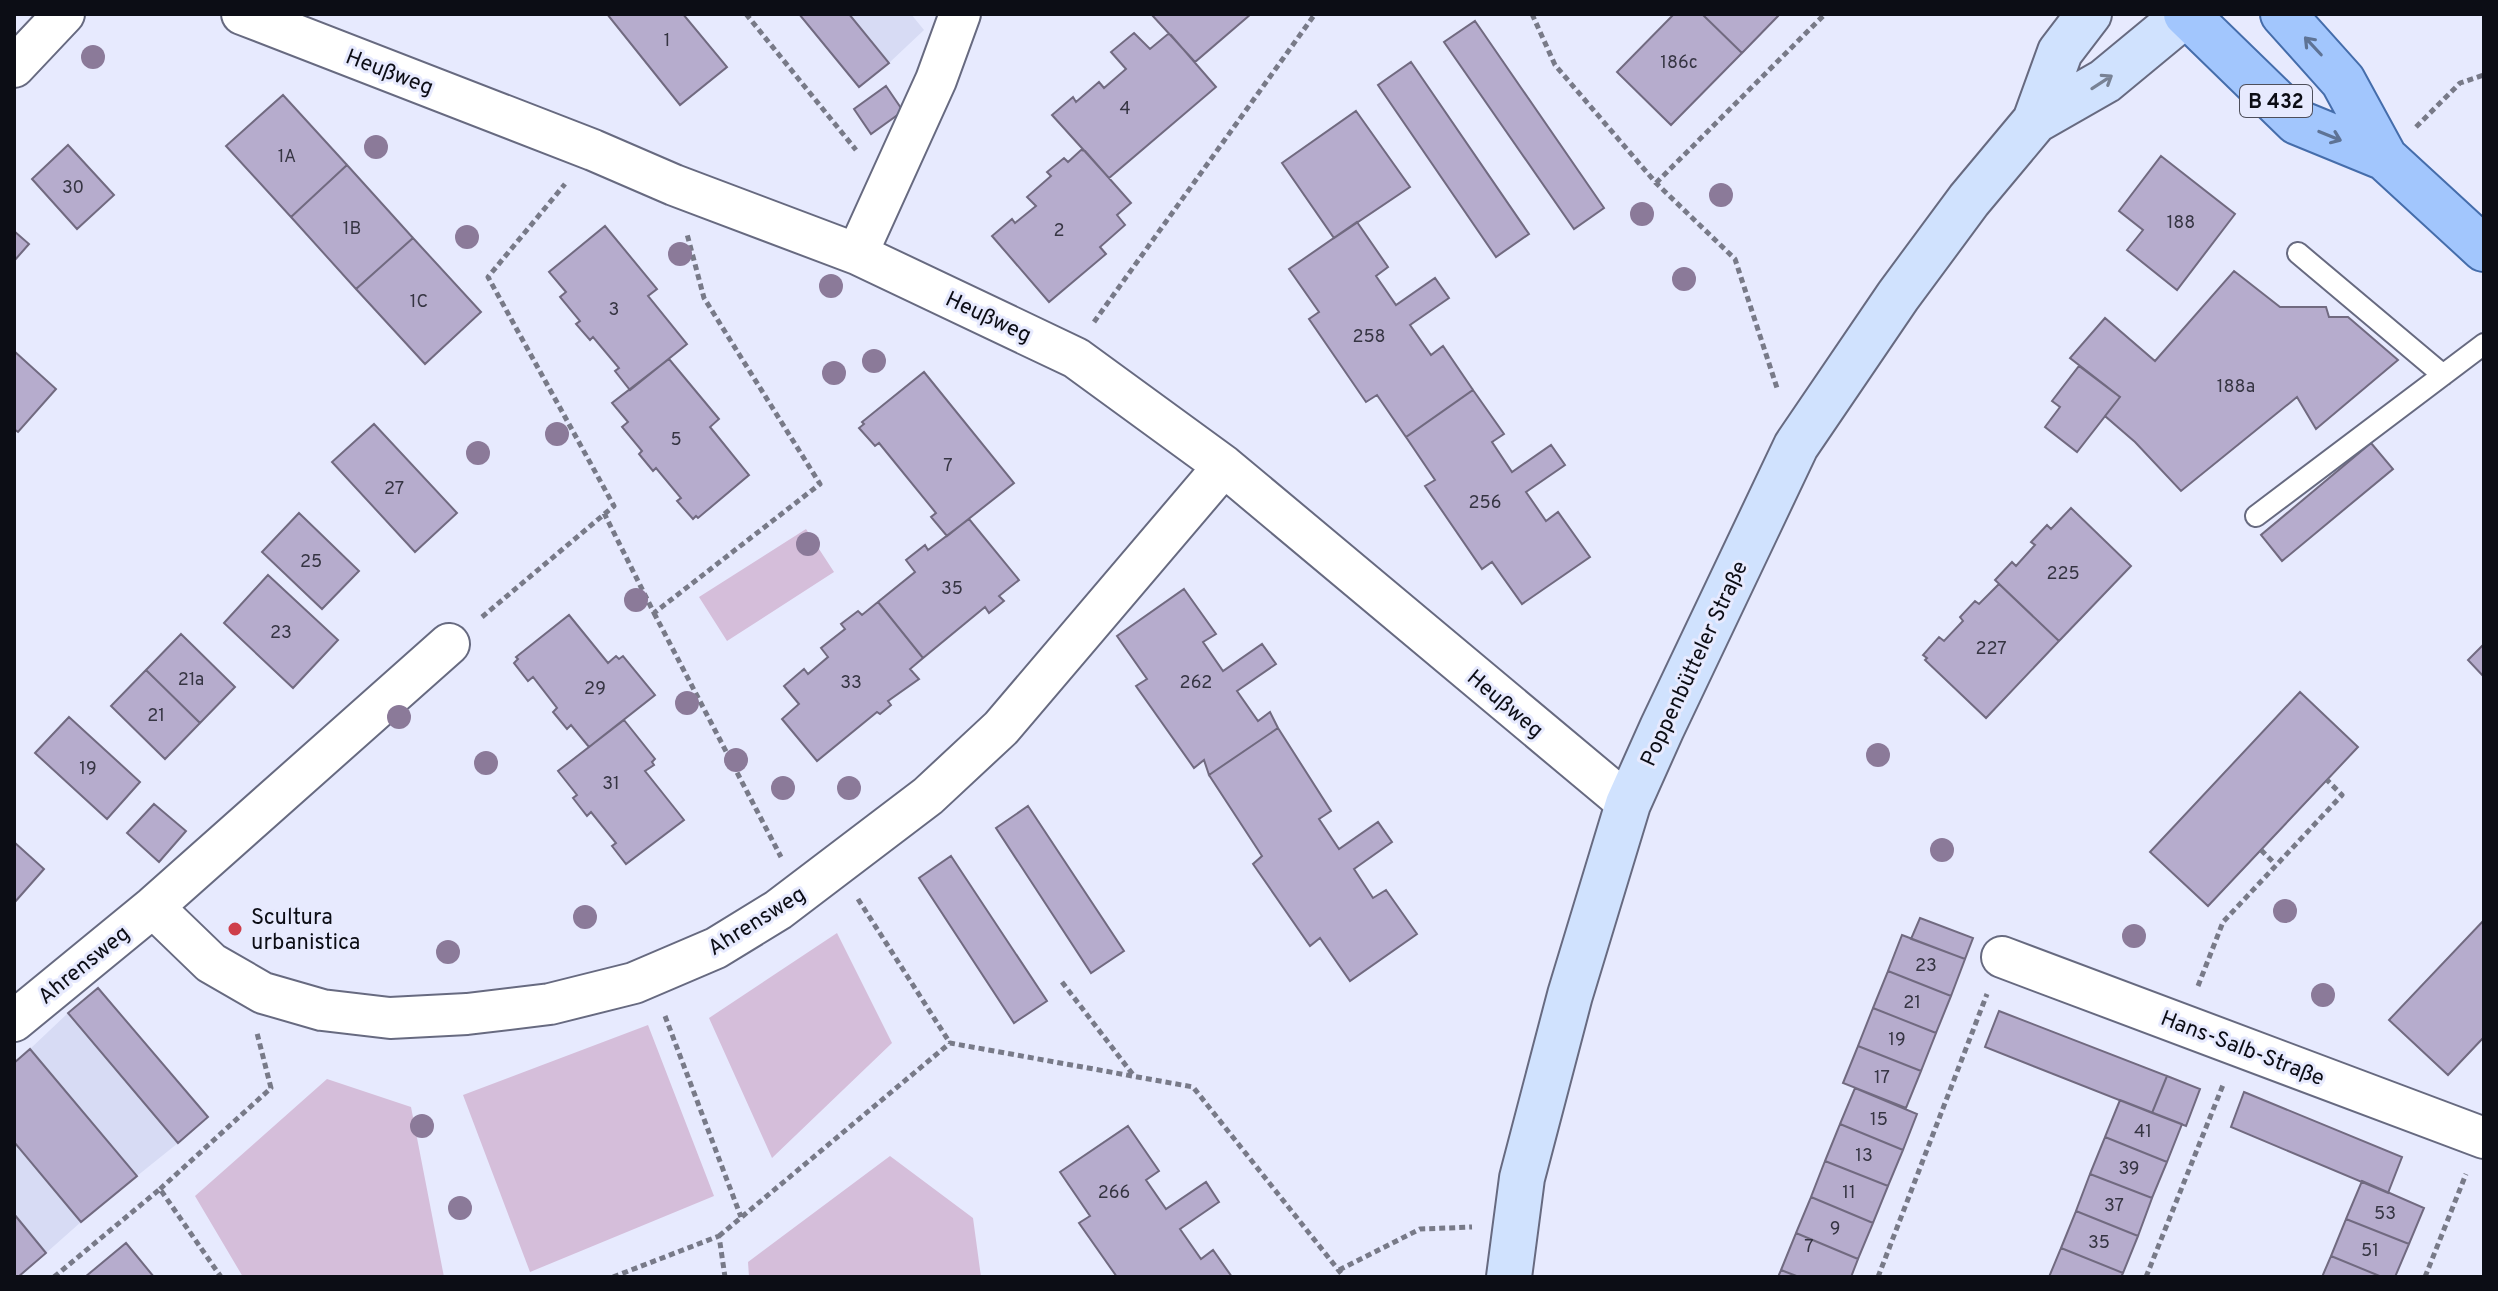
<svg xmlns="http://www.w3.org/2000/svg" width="2498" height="1291" font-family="Overpass,sans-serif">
  <rect width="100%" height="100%" fill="#e7eafe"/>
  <path fill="#d7dbf4" d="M849,14H911L924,30L889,63Z
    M68,1013L178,1143L137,1176L30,1049Z
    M14,1142L81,1222L46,1253L14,1214Z"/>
  <path fill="#d5beda" d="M806,529L834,572L727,641L699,597Z
    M837,933L892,1043L772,1158L709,1018Z
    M648,1025L714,1196L530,1272L463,1095Z
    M327,1079L411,1107L444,1277H243L195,1196Z
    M890,1156L973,1218L981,1277H749L748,1262Z"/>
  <path fill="#b6accd" stroke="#716a80" stroke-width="2" d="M607,14H683L727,67L680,105Z
    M799,14H849L889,63L859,87Z
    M1151,14H1251L1195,62Z
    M1674,14H1702L1742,53L1671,125L1617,72Z
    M1702,14H1780L1742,53Z
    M1475,21L1604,208L1574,229L1444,42Z
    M1134,33L1150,49L1168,34L1171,35L1216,87L1109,178L1052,115L1073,97L1076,102L1099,82L1104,88L1126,69L1111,52Z
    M1411,62L1529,234L1496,257L1378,85Z
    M886,86L903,111L871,134L854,109Z
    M283,95L347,165L291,217L226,146Z
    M1356,111L1410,187L1334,238L1282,163Z
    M68,145L114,195L77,229L32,179Z
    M1081,150L1085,151L1131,203L1117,215L1125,225L1100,247L1106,254L1049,302L992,236L1012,219L1015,223L1036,206L1027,197L1051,176L1047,172L1064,158L1068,162Z
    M2161,156L2235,214L2177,290L2127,250L2143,230L2119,211Z
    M347,165L413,238L356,289L291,217Z
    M1357,222L1388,267L1376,276L1396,305L1435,278L1449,298L1410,325L1431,355L1443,346L1473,390L1406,437L1377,395L1366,402L1309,319L1319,312L1289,269Z
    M605,226L657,289L648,296L687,344L630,390L615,371L619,368L593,337L590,340L576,324L580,321L560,297L566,292L549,272Z
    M14,231L29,244L14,261Z
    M413,238L481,312L425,364L356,289Z
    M2234,271L2280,307H2326L2329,317H2348L2398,360L2316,429L2297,397L2181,491L2135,442L2105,416L2120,397L2070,358L2105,318L2155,361Z
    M14,351L56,389L18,432L14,429Z
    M669,359L719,419L710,427L749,475L698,518L696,516L693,519L677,501L681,498L656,468L653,471L639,454L642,451L622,427L628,422L612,403Z
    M2079,366L2120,397L2077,452L2045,427L2060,407L2052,401Z
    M924,372L1014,483L947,536L931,517L936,513L879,443L875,446L859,428L864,424L862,422Z
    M1473,390L1504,434L1492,442L1512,472L1551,445L1565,465L1526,492L1546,521L1558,512L1590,557L1522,604L1492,562L1482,569L1425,486L1435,480L1406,437Z
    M374,424L457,513L415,552L332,462Z
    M2371,443L2393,469L2282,561L2261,535Z
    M2071,508L2131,566L2059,641L1995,580L2012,562L2016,566L2035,545L2031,542L2047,525L2051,529Z
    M299,513L359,571L322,609L262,552Z
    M969,519L1019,580L999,596L1004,601L989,613L985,607L923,658L878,602L915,572L906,560L925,545L928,550Z
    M268,575L338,640L293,688L224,623Z
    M1999,584L2059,641L1986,718L1925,660L1927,658L1923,655L1939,637L1944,641L1963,621L1960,617L1975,601L1979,604Z
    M1184,589L1216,634L1203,642L1223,671L1262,644L1276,664L1237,691L1258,721L1270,712L1278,728L1209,775L1204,760L1194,768L1136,686L1147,679L1117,636Z
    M878,602L923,658L910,669L919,679L888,701L891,705L880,714L877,712L817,761L782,719L799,704L784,686L804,669L808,674L828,657L821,648L845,629L841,624L858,611L862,615Z
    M569,615L608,663L616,656L619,659L623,656L655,695L589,747L571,725L567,729L553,712L557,708L533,677L528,681L514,663L518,659L516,657Z
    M181,634L235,687L200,723L146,670Z
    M2484,644V677L2468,660Z
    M146,670L200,723L165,759L111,706Z
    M2300,692L2358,747L2208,906L2150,852Z
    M69,717L140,782L107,819L35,753Z
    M624,720L655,759L652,762L654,765L645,771L684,820L626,864L612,846L616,843L591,812L587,816L573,798L577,795L558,771Z
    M1278,728L1331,811L1319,819L1339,849L1378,822L1392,842L1354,869L1373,898L1386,890L1417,934L1350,981L1320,938L1310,946L1253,864L1262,856L1209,775Z
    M154,804L186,831L159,862L127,833Z
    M1028,806L1124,951L1091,973L996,828Z
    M14,842L44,869L14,903Z
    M951,856L1047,1001L1014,1023L919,878Z
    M1920,918L1973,938L1965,959L1911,939Z
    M2484,920V1037L2448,1075L2389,1020Z
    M1902,935L1965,959L1951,996L1888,971Z
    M1888,971L1951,996L1936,1033L1873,1008Z
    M98,988L208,1117L178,1143L68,1013Z
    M1873,1008L1936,1033L1921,1071L1858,1046Z
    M1999,1011L2167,1076L2152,1113L1985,1047Z
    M1858,1046L1921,1071L1906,1108L1843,1083Z
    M30,1049L137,1176L81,1222L14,1142V1063Z
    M2167,1076L2200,1089L2186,1126L2152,1113Z
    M1855,1088L1917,1114L1903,1150L1840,1124Z
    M2244,1092L2402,1157L2388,1193L2231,1127Z
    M2120,1100L2182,1124L2167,1162L2105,1137Z
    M1840,1124L1903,1150L1888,1186L1825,1161Z
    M1128,1126L1159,1171L1146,1180L1166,1209L1206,1182L1219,1202L1180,1229L1201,1259L1213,1250L1232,1277H1117L1079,1223L1090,1216L1060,1172Z
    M2105,1137L2167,1162L2152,1198L2090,1174Z
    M1825,1161L1888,1186L1873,1223L1811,1197Z
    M2090,1174L2152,1198L2138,1236L2076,1211Z
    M2362,1181L2424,1208L2409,1244L2346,1219Z
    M1811,1197L1873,1223L1858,1259L1796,1233Z
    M2076,1211L2138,1236L2123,1273L2061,1248Z
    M14,1214L46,1253L18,1277H14Z
    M2346,1219L2409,1244L2395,1277H2382L2331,1256Z
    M1796,1233L1858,1259L1851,1277H1799L1781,1270Z
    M126,1243L154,1277H85Z
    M2061,1248L2123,1273L2121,1277H2049Z
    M2331,1256L2382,1277H2322Z
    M1781,1270L1799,1277H1778Z"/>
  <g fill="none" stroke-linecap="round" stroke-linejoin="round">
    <g stroke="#676a80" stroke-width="24">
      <path id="service" d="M2298,253L2443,375
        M2256,516L2484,344"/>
    </g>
    <g stroke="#676a80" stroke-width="44">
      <path id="minor" d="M242,14L593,150L674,185L857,254L1076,358L1224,466L1628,804
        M14,67L64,14
        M857,254L936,80L960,14
        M153,907L211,963L263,993L322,1010L390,1018L467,1014L550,1004L634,983L716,948L778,910L928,796L1001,728L1224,466
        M2002,957L2484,1138
        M14,1021L153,907L449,644"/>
    </g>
    <g stroke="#676a80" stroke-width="48">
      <path id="secondary" d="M2035,121L2105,81L2186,14
        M1509,1277L1522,1178L1570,995L1628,804L1662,728L1796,446L1898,296L1969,200L2035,121L2060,52L2089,14"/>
    </g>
    <g stroke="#456dab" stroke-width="48">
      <path id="primary" d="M2186,14L2297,122L2385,158
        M2283,14L2343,81L2385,158L2484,249"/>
    </g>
    <path stroke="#787a88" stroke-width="5" stroke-dasharray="6 4" stroke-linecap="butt" d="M746,14L856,150
      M1532,14L1555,65L1656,183L1735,259L1778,391
      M2416,127L2460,83L2484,75
      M1656,183L1825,14
      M1094,322L1315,14
      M604,513L654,613L820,484L704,298L687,234
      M654,613L781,857
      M482,617L614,506L488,277L565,184
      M2261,850L2275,864
      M858,899L950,1043
      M1062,982L1134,1076
      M2198,986L2223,922L2342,795L2327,780
      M665,1016L741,1217
      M160,1189L271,1088L257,1033
      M719,1236L950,1043L1193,1087L1344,1277
      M1339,1270L1420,1229L1472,1227
      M54,1277L160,1189L221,1277
      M613,1277L719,1236L725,1277
      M1878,1277L1987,994
      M2146,1277L2223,1085
      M2425,1277L2466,1174"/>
    <use href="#service" stroke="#fff" stroke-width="20"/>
    <use href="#minor" stroke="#fff" stroke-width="40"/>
    <use href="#secondary" stroke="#d0e2fe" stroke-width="44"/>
    <use href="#primary" stroke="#a2c6fd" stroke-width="44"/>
  </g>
  <g fill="#8b7a99">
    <circle cx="93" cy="57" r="12"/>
    <circle cx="376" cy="147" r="12"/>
    <circle cx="1721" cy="195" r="12"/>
    <circle cx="1642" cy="214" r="12"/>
    <circle cx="467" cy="237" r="12"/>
    <circle cx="680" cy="254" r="12"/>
    <circle cx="1684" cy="279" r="12"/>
    <circle cx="831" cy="286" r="12"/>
    <circle cx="874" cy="361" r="12"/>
    <circle cx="834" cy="373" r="12"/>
    <circle cx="557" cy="434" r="12"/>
    <circle cx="478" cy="453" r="12"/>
    <circle cx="808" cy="544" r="12"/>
    <circle cx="636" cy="600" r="12"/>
    <circle cx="687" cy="703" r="12"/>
    <circle cx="399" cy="717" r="12"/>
    <circle cx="1878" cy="755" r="12"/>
    <circle cx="736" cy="760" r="12"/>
    <circle cx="486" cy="763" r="12"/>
    <circle cx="783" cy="788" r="12"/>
    <circle cx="849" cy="788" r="12"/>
    <circle cx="1942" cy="850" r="12"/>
    <circle cx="2285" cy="911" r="12"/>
    <circle cx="585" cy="917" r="12"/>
    <circle cx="2134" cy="936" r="12"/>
    <circle cx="448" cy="952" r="12"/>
    <circle cx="2323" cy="995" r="12"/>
    <circle cx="422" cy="1126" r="12"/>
    <circle cx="460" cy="1208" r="12"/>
  </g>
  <defs><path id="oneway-shaft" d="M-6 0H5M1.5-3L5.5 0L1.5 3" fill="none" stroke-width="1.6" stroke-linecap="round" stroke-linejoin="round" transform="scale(2)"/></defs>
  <g stroke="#5e7395">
    <use href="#oneway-shaft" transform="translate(2313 46) rotate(-133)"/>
    <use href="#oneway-shaft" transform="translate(2330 136) rotate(22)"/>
  </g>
  <use stroke="#788295" href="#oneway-shaft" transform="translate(2102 82) rotate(-33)"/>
  <circle fill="#ce3e4a" stroke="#e7eafe" stroke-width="3" cx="235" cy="929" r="8"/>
  <g text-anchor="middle" stroke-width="6" stroke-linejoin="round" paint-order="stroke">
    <g font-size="18" fill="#363543">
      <text x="667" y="46">1</text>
      <text x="1679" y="68">186c</text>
      <text x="1125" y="114">4</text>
      <text x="287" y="162">1A</text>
      <text x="73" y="193">30</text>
      <text x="2181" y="228">188</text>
      <text x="352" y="234">1B</text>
      <text x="1059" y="236">2</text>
      <text x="419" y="307">1C</text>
      <text x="614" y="315">3</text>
      <text x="1369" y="342">258</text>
      <text x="2236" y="392">188a</text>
      <text x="676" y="445">5</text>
      <text x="948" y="471">7</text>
      <text x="394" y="494">27</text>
      <text x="1485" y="508">256</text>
      <text x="311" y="567">25</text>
      <text x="2063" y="579">225</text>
      <text x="952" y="594">35</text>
      <text x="281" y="638">23</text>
      <text x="1991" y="654">227</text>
      <text x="191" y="685">21a</text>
      <text x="851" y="688">33</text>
      <text x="1196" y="688">262</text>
      <text x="595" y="694">29</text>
      <text x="156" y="721">21</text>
      <text x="88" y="774">19</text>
      <text x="611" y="789">31</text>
      <text x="1926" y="971">23</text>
      <text x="1912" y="1008">21</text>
      <text x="1897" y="1045">19</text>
      <text x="1882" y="1083">17</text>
      <text x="1879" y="1125">15</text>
      <text x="2143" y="1137">41</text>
      <text x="1864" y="1161">13</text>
      <text x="2129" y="1174">39</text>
      <text x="1114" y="1198">266</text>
      <text x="1849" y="1198">11</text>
      <text x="2114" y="1211">37</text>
      <text x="2385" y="1219">53</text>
      <text x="1835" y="1234">9</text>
      <text x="2099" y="1248">35</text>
      <text x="1809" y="1252">7</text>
      <text x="2370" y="1256">51</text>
    </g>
    <rect fill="#e7eafe" stroke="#4e4f5b" stroke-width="2" x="2240" y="85" width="72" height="32" rx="6"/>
    <g font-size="20" font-weight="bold" fill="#0c0d15">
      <text x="2276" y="108">B 432</text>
    </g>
    <g font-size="22" fill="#0c0d15" stroke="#e7eafe">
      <text transform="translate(390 71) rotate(21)" y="8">Heußweg</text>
      <text transform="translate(989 316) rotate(25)" y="8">Heußweg</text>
      <text transform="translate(1693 663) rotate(-65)" y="8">Poppenbütteler Straße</text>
      <text transform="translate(1506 703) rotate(40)" y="8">Heußweg</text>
      <text transform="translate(756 920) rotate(-32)" y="8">Ahrensweg</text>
      <text transform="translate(83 964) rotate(-39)" y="8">Ahrensweg</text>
      <text transform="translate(2243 1047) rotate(21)" y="8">Hans-Salb-Straße</text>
    </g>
    <g font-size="22" fill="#0c0d15" stroke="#e7eafe" text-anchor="start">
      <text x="251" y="924">Scultura<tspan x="251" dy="25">urbanistica</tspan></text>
    </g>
  </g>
  <rect width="2498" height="1291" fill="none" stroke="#0c0d15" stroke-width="32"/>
</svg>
